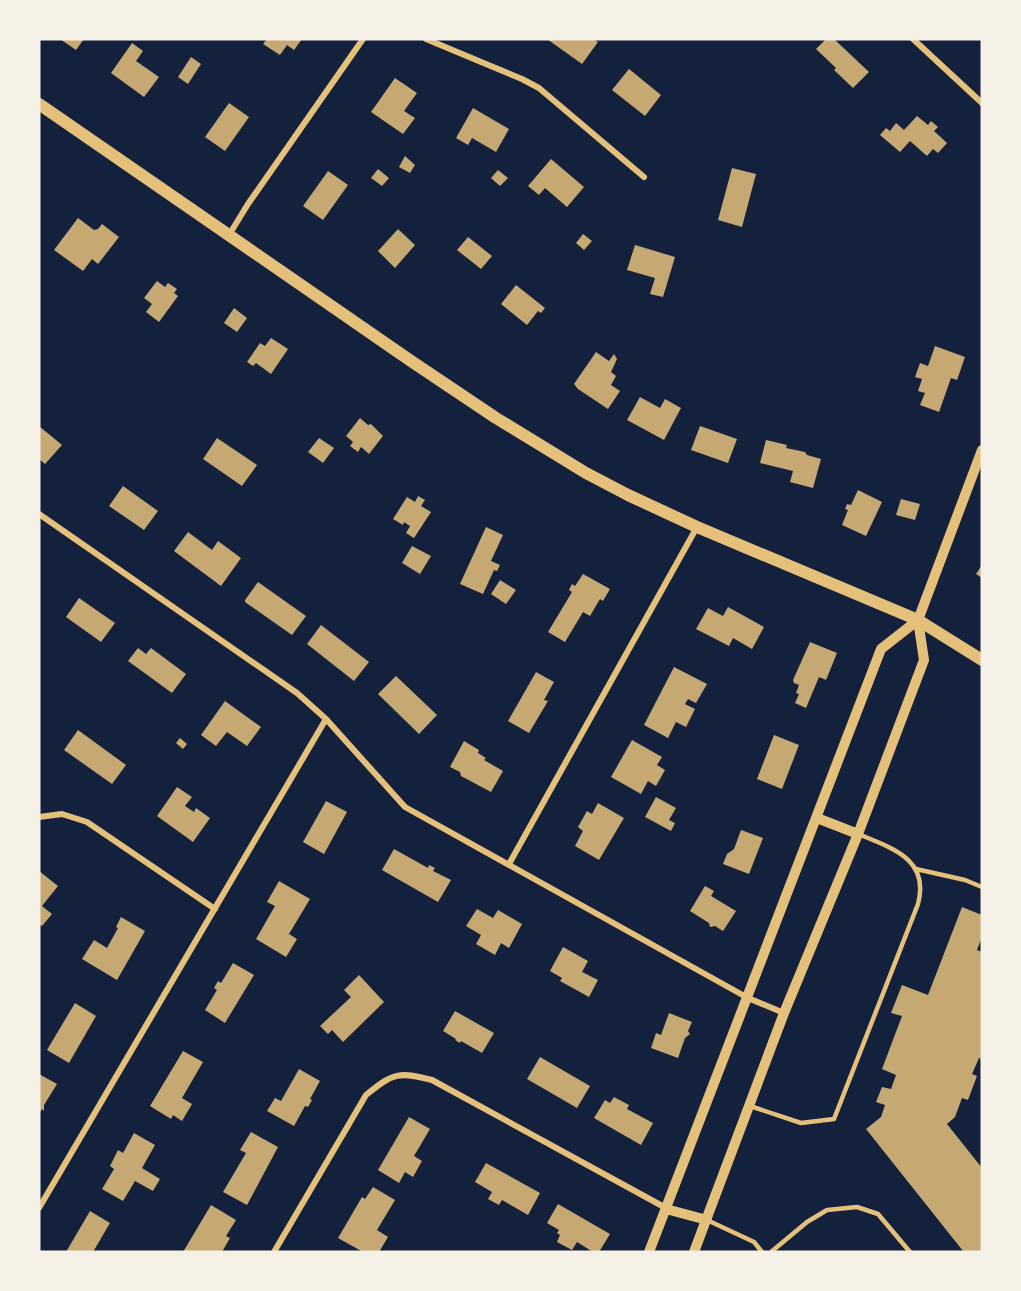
<svg xmlns="http://www.w3.org/2000/svg" width="1021" height="1291" font-family="Mulish,sans-serif">
  <rect width="100%" height="100%" fill="#14213d"/>
  <path fill="#c6a872" d="M60,39H84L76,50Z
    M267,39H302L294,50L287,45L280,55L263,44Z
    M547,39H593L598,42L582,64Z
    M826,39H834L869,72L853,88L834,70L836,68L816,49Z
    M132,43L143,51L136,61L159,77L144,97L111,73Z
    M191,57L201,64L188,84L178,77Z
    M629,69L661,95L645,116L612,90Z
    M395,78L417,93L404,111L415,118L403,134L371,112Z
    M229,103L249,117L225,151L205,137Z
    M473,108L509,129L496,152L472,138L468,145L456,138Z
    M917,116L928,125L931,121L938,127L934,131L947,143L938,153L933,149L927,156L910,141L900,152L880,135L886,128L890,131L896,123L904,130Z
    M405,156L415,165L410,173L399,167Z
    M551,159L584,187L567,207L545,188L539,195L528,186Z
    M732,168L756,174L742,227L718,220Z
    M378,169L389,178L382,186L371,178Z
    M498,170L508,178L500,186L491,178Z
    M328,171L348,185L323,220L303,206Z
    M78,218L94,230L98,229L102,224L119,237L98,264L92,259L83,271L54,250Z
    M398,229L415,245L395,268L378,251Z
    M583,234L592,241L584,250L576,243Z
    M468,237L492,256L481,269L457,250Z
    M635,245L675,257L663,297L650,294L655,278L627,270Z
    M157,281L165,287L168,283L177,289L174,293L178,296L159,322L146,312L152,304L144,298Z
    M516,285L545,308L541,313L538,311L527,325L501,304Z
    M234,308L247,318L237,332L224,323Z
    M271,338L288,349L271,374L256,363L253,366L247,362L260,343L265,346Z
    M935,346L965,357L957,380L951,378L939,412L920,405L925,393L918,391L922,379L915,377L920,363L928,366Z
    M596,352L609,361L614,354L617,359L611,372L616,376L611,385L620,391L608,409L578,389L574,384Z
    M640,397L660,408L665,399L681,408L664,440L627,420Z
    M360,418L368,425L371,424L383,436L369,454L361,447L358,452L350,446L353,442L346,436Z
    M39,426L62,445L45,464L39,459Z
    M700,426L737,439L728,463L691,450Z
    M217,438L257,465L242,486L203,459Z
    M319,438L334,448L323,463L308,452Z
    M766,440L787,445L786,448L805,452L807,455L821,459L813,488L790,482L793,471L760,463Z
    M123,486L158,511L144,530L109,506Z
    M858,490L882,502L866,536L842,525L848,510L845,509L847,504L851,505Z
    M418,496L425,500L421,506L431,512L414,538L406,533L410,526L404,522L403,525L393,519L407,497L415,502Z
    M901,499L920,504L915,520L896,515Z
    M486,527L503,535L491,561L500,565L497,571L494,570L483,594L460,584Z
    M188,532L212,550L218,541L241,558L221,586L174,551Z
    M412,546L431,556L420,574L402,563Z
    M982,565V578L976,574Z
    M583,574L610,589L603,601L600,599L590,616L583,612L565,642L548,632L572,592L569,590L572,584L575,586Z
    M500,580L516,590L506,604L491,594Z
    M258,582L306,616L292,635L245,602V600Z
    M79,598L115,623L101,642L66,617Z
    M728,607L764,627L752,649L733,638L729,646L696,629L708,608L723,616Z
    M321,625L369,662L354,681L307,644Z
    M810,642L837,653L826,680L819,677L806,708L795,703L799,694L796,693L799,685L794,683L793,680Z
    M138,648L146,654L151,648L186,674L172,693L128,661Z
    M674,667L707,684L696,703L688,699L685,704L695,709L686,727L676,722L668,738L644,725Z
    M536,672L554,682L544,700L548,701L529,733L508,721Z
    M396,676L437,715L419,734L378,694Z
    M225,701L261,727L247,746L227,732L216,746L201,735Z
    M78,730L126,765L112,784L64,750Z
    M774,735L799,745L782,789L757,779Z
    M180,738L187,744L183,749L176,743Z
    M632,740L662,757L657,765L665,770L656,786L648,781L641,794L611,777Z
    M464,741L479,750L478,753L486,758L484,760L503,771L491,792L461,776L460,772L450,767Z
    M177,787L192,797L185,806L194,812L196,808L210,818L193,842L157,816Z
    M656,797L676,808L669,820L675,823L671,831L645,817Z
    M326,801L347,812L324,854L303,842Z
    M598,803L624,818L599,860L575,846L583,831L578,827L587,811L592,814Z
    M741,830L763,838L749,874L723,864L727,854L734,849Z
    M394,849L428,868L429,865L435,868L433,871L451,880L438,902L382,870Z
    M39,871L58,886L42,906L52,914L42,926L39,924Z
    M279,881L310,899L289,934L297,939L286,957L256,939L275,906L267,902Z
    M705,886L714,891L711,896L736,911L723,931L715,926L710,927L709,923L690,911Z
    M962,907L982,915V937L977,950L982,952V1059L979,1058L972,1074L977,1076L968,1100L962,1098L955,1117L947,1124L982,1168V1252L963,1251L866,1129L881,1117L885,1105L876,1102L882,1087L891,1089L896,1075L882,1069L902,1016L891,1013L902,985L928,995Z
    M477,909L493,918L498,910L522,924L509,948L501,943L495,955L476,944L481,935L466,926Z
    M121,917L145,931L117,980L82,959L94,940L107,948L118,928L116,927Z
    M563,947L588,961L582,972L598,980L589,997L560,981L562,978L550,971Z
    M233,963L254,975L225,1023L205,1010L217,990L214,988L218,981L221,983Z
    M359,975L384,1002L343,1042L332,1030L328,1034L320,1026L351,997L344,990Z
    M75,1003L96,1016L69,1063L47,1050Z
    M455,1011L494,1033L482,1053L461,1041L460,1043L455,1040L456,1039L443,1031Z
    M669,1013L692,1022L688,1031L690,1034L685,1038L678,1058L651,1048L656,1033L661,1035Z
    M183,1051L203,1062L182,1098L192,1104L182,1121L173,1115L171,1119L150,1106Z
    M540,1057L590,1086L577,1108L527,1079Z
    M299,1069L320,1081L310,1099L312,1100L308,1107L305,1106L294,1126L267,1111L275,1098L281,1101Z
    M39,1074L57,1084L44,1105V1111L42,1109L39,1114Z
    M614,1097L629,1105L627,1109L653,1123L641,1145L594,1118L605,1100L610,1103Z
    M409,1117L430,1129L414,1156L422,1161L413,1177L405,1172L399,1183L378,1170Z
    M251,1132L278,1147L247,1205L223,1192L246,1153L240,1150Z
    M134,1133L155,1145L142,1168L160,1179L153,1191L135,1181L123,1201L102,1189L114,1169L110,1166L118,1150L123,1153Z
    M486,1163L540,1193L528,1215L502,1200L499,1205L488,1199L492,1192L475,1182Z
    M373,1187L395,1200L377,1230L388,1237L379,1252H363L338,1238L362,1197L365,1199Z
    M558,1204L610,1234L599,1252H593L577,1242L572,1250L557,1242L560,1235L557,1233L559,1230L547,1223Z
    M211,1205L236,1220L226,1236L230,1238L222,1252H183Z
    M90,1211L110,1223L93,1252H66Z"/>
  <g fill="none" stroke-linecap="round" stroke-linejoin="round">
    <path stroke="#e5c07b" stroke-width="4.5" d="M916,869L965,880L982,887
      M750,1106L801,1123L834,1119L918,904C930,859 892,848 858,834
      M707,1220L754,1242L762,1252
      M771,1252L807,1222L827,1210L857,1207L878,1214L910,1252"/>
    <path stroke="#e5c07b" stroke-width="6" d="M426,39L522,79L539,88L644,177
      M913,39L982,103
      M229,235L248,204L363,39
      M39,514L297,693L326,719L405,807L748,998L784,1013
      M39,817L62,814L87,822L215,909
      M509,864L697,527
      M39,1208L326,719
      M274,1252L366,1095C393,1073 399,1071 432,1080L666,1208"/>
    <path stroke="#e5c07b" stroke-width="10" d="M817,818L858,834
      M666,1209L707,1220
      M649,1252L881,649L918,620
      M694,1252L784,1013L858,834L924,660L918,620L982,450"/>
    <path stroke="#e5c07b" stroke-width="12" d="M39,104L411,361L496,418L586,473L628,495L697,527L918,620L982,660"/>
  </g>
  <rect width="1021" height="1291" fill="none" stroke="#f6f1e7" stroke-width="81"/>
</svg>
